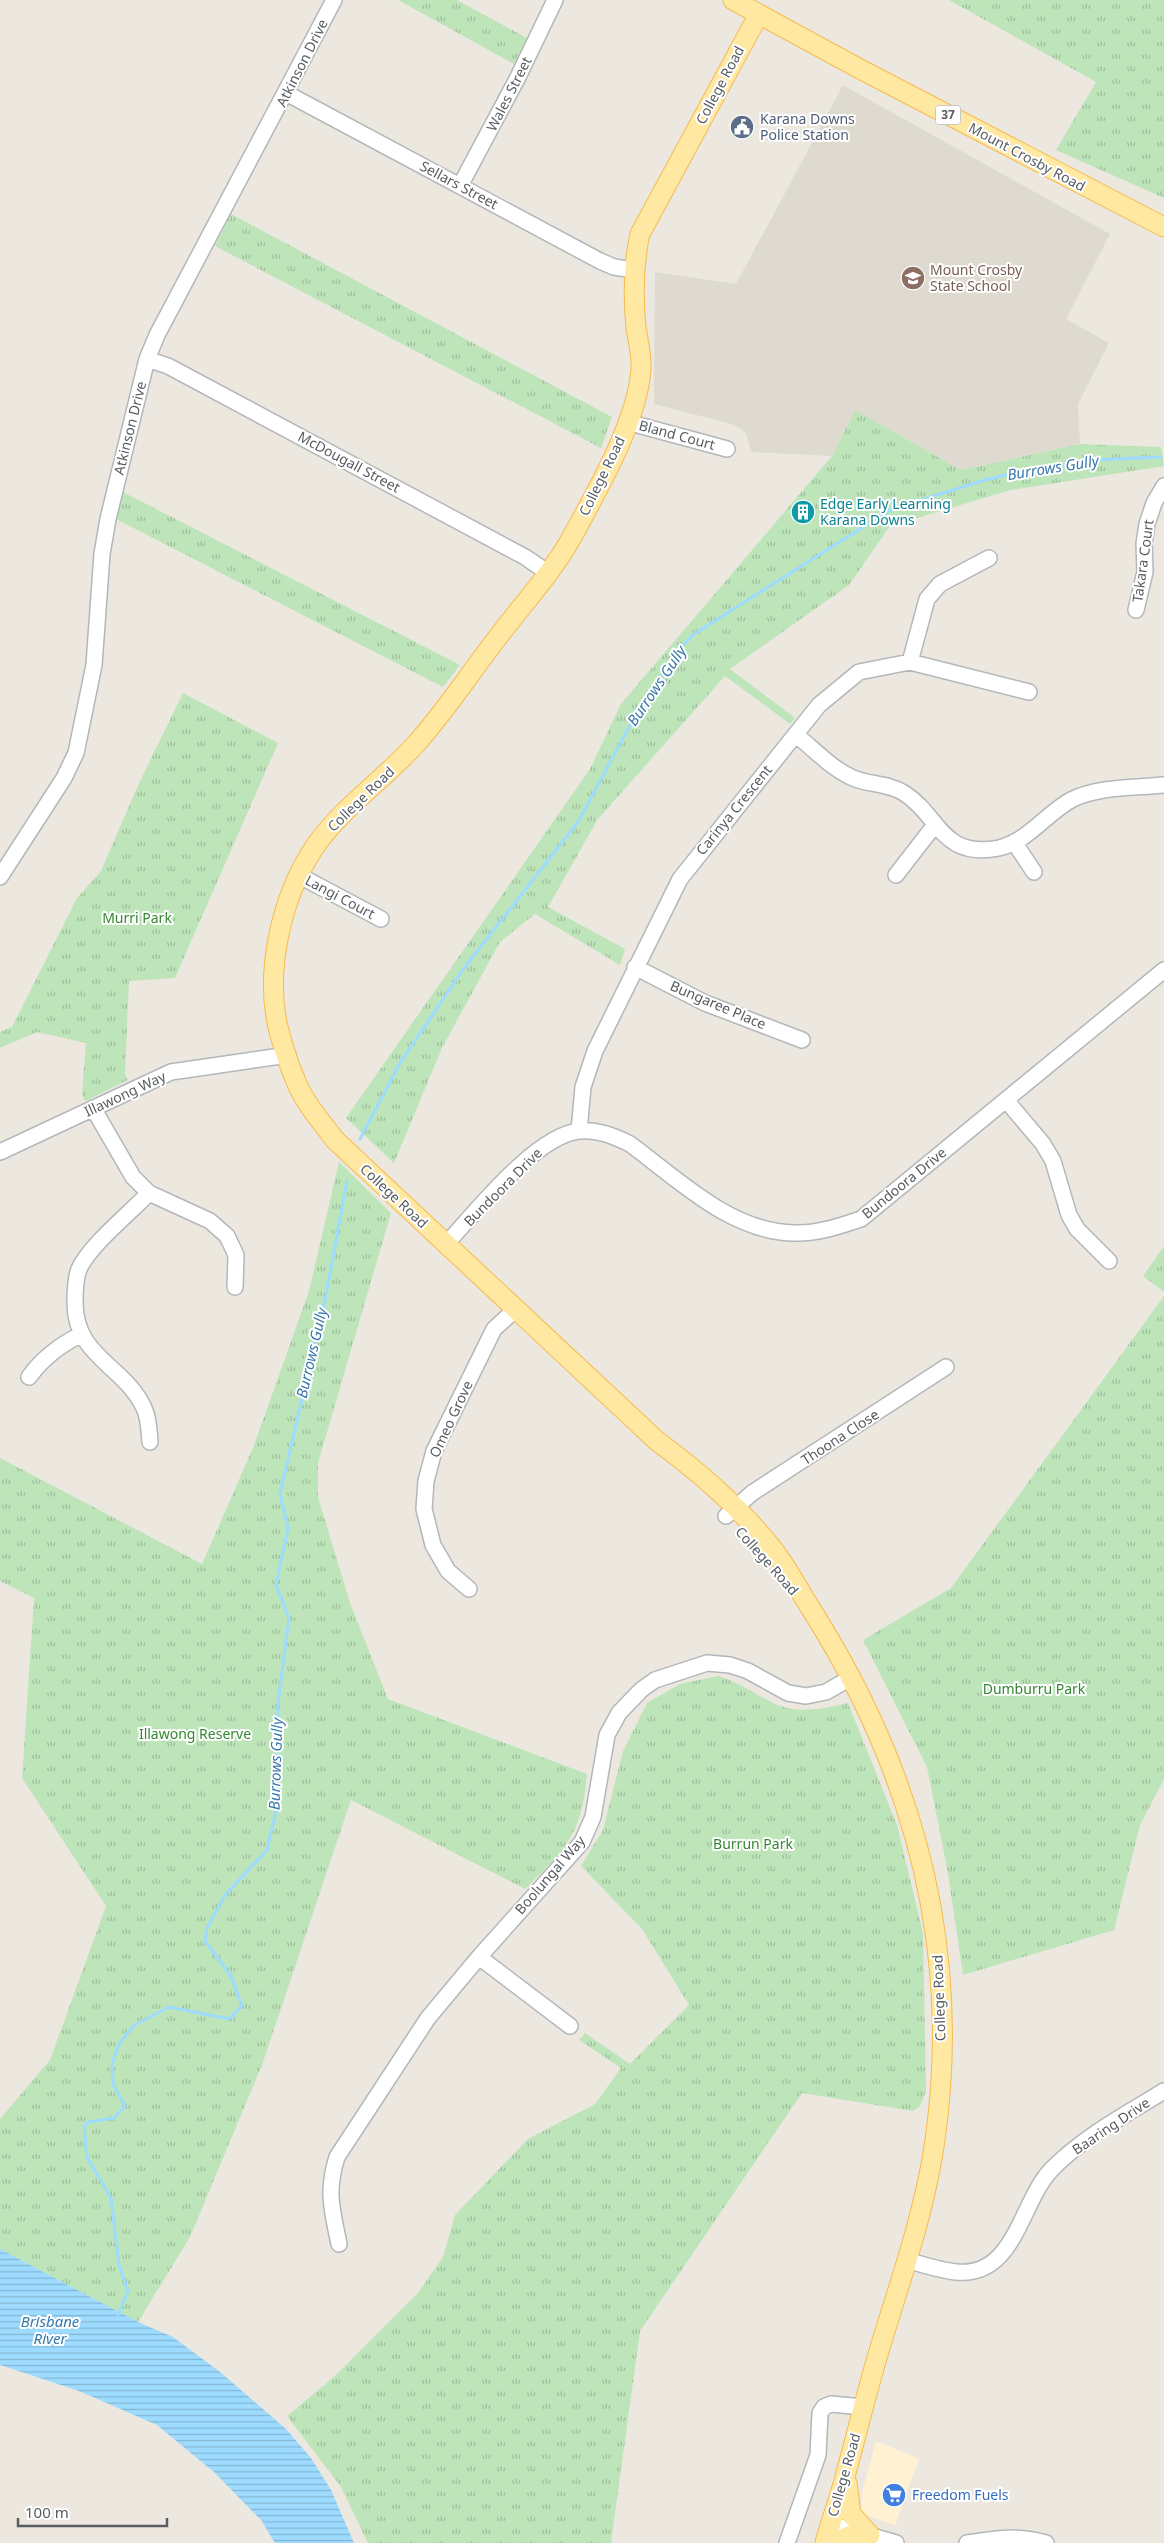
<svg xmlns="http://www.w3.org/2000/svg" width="1164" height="2543" font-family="'Noto Sans',sans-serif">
  <defs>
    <pattern id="park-tufts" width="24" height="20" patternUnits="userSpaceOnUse" patternTransform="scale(1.25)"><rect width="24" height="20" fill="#bee5ba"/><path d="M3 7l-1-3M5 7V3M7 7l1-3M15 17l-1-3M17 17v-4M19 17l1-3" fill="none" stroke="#9dbd9b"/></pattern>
    <pattern id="water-rules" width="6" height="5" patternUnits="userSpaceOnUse" patternTransform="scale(1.25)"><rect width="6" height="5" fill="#9ddcff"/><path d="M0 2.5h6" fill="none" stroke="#83b6d2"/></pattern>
  </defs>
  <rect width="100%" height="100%" fill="#ece8df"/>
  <path fill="#fff1d2" d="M876,2441L919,2459L895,2525L865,2515L861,2510L862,2493Z"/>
  <path fill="#dedad0" d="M843,85L1110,234L1066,319L1109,343L1078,404L1080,444L961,470L855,410L832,456L751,452L746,433L735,425L654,404L655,272L736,284Z"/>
  <path fill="url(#park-tufts)" d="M398,0H457L527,38L514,64Z
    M949,0H1164V198L1056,150L1096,82Z
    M231,214L612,417L601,448L215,246Z
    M855,410L961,470L1080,444L1161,447L1164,466L1011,490L890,526L849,585L730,669L795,718L790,724L725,676L598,819L548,907L625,949L620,965L535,914L500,942L442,1048L394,1163L346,1118L590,769L621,704L832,456Z
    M121,491L460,665L443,687L116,519Z
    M183,693L278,743L175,978L129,981L125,1074L128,1080L85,1101L82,1094L86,1043L37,1032L0,1048V1032L12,1027L77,898L101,871L140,781Z
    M339,1162L391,1213L318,1463V1497L350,1603L388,1699L587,1774C582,1834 566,1849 525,1889L351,1800L262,2065L190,2237L138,2322L0,2249V2119L50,2060L106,1906L22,1778L34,1598L0,1581V1458L202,1564L253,1448L309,1291Z
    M1164,1246V1292L1143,1276Z
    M1164,1296V1779L1140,1825L1114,1930L963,1975L948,1873L927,1767L863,1640L951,1588Z
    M718,1676C738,1682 752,1692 771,1702C795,1715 822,1709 848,1703L897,1825L923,1933L926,2091L920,2106L913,2111L802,2093L640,2331L611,2543H368L341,2487L287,2416L335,2376L418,2293L443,2257L455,2215L528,2139L595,2104L621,2068L579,2040L585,2033L630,2064L689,2005L642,1929L581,1866L603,1830L623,1751L647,1703L680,1684Z"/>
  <path fill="url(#water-rules)" d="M0,2249L138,2322L173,2337L220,2372L286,2429L311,2458L331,2490L354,2543H275L261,2520L215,2473L157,2425L79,2391L0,2365Z"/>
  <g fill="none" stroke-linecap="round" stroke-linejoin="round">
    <path stroke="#9ddcff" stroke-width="3" d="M360,1139L400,1063L464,968L578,822L637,712L680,648L694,634L890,510L981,481L1026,470L1095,460L1161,457
      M118,2315L128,2291L119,2265L111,2198L87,2157L84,2127L88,2122L114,2118L125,2106L113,2084L112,2064L119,2044L133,2026L169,2007L229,2019L242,2006L231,1976L205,1941L207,1928L225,1895L267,1850L278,1802V1703L289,1618L276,1585L288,1528L280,1494L326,1295L347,1181"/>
    <g stroke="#b3b7bb" stroke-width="18">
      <path id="minor" d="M286,93L600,261L614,267L634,270
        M460,186L517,79L555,0
        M147,359L168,366L525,557L547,572
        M627,422L727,449
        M1136,610L1145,572L1144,544L1147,524L1154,503L1164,486
        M910,662L927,599L940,584L989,558
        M796,735C814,749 832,769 853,778C869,785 888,783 904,793C940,816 941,859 999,848C1027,842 1047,813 1071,800C1098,786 1135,788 1164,785
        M1014,842L1034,872
        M298,875L381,919
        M896,875L934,826
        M0,877L64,778L76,753L94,665L102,554L108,519L147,359L157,335L334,0
        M635,967L705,1003L802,1040
        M1006,1100L1043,1144L1053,1161L1069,1215L1077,1229L1109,1261
        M93,1108L133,1177L149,1193L210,1221L227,1236L236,1255L235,1287
        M579,1131L583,1087L595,1051L680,879L819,705L859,672L910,662L1029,692
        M0,1152L171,1072L288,1055
        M149,1193C130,1213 90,1245 79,1269C75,1279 75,1292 75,1303C75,1357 125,1366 144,1408C149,1418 149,1431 150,1442
        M446,1244C476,1212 535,1136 579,1131C597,1129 614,1136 630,1144C679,1180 731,1232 794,1233C817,1234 840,1226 861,1219L1164,970
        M29,1377C42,1359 60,1345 80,1335
        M726,1516L752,1493L946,1367
        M469,1589L448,1571L433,1545L424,1509L426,1481L434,1451L494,1329L516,1309
        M479,1957L570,2026
        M339,2244C332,2209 326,2192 337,2157L428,2018L479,1957L582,1842L593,1817L607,1735L619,1713L641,1690L655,1680L707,1663L730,1665L748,1671L788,1693L806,1696L826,1692L852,1677
        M907,2260C923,2265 939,2270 956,2272C1015,2278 1020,2203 1051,2170C1083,2137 1125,2115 1164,2091
        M830,2524L896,2543
        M787,2543L818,2455L820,2413L824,2407L831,2404L863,2407
        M967,2543C997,2538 1017,2535 1046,2543"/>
    </g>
    <g stroke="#f6ba4f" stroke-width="21">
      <path id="major" d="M733,0L860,69L1164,227
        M759,14L640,234C633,265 633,296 636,328C638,341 642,355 641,369C638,420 597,491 572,537C552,573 522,605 498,637C470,673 445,712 415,745C383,780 343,807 316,845C281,896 263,975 280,1035C284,1049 289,1065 295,1079C303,1101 321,1121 335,1140L657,1441C698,1471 736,1504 768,1543C786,1564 797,1587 811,1609C914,1771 962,1948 935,2140C925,2212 900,2281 879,2351C867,2391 857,2433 846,2473C840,2497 831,2520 825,2543
        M847,2483L851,2514L870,2535
        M834,2543L849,2536L870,2535"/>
    </g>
    <use href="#minor" stroke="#fff" stroke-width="15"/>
    <use href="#major" stroke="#ffe9a2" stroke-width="19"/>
  </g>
  <defs>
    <g id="civic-disc" transform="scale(1.25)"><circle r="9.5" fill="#5c6f8a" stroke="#fff"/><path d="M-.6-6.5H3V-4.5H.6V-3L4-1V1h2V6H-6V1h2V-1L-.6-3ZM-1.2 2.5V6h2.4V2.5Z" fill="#fff"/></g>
    <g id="school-disc" transform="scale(1.25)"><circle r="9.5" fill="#8d6e63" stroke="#fff"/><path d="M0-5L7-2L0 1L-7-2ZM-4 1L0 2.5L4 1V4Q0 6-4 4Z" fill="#fff"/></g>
    <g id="building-disc" transform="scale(1.25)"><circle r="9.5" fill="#0f9aa8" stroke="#fff"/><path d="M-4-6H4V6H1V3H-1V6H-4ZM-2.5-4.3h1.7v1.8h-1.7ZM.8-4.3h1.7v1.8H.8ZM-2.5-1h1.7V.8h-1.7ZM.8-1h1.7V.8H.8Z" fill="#fff"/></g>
    <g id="supermarket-disc" transform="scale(1.25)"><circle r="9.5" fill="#3f7fe0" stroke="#fff"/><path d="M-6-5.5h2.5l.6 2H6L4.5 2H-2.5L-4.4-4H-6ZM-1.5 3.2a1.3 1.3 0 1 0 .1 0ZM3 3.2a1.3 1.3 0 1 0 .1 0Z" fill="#fff"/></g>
  </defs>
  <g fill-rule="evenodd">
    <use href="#civic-disc" x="742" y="127"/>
    <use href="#school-disc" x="913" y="278"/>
    <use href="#building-disc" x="803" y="512"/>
    <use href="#supermarket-disc" x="894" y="2495"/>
  </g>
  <g text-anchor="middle" stroke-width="4" stroke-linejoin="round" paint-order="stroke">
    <rect fill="#fff" stroke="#8a8e90" stroke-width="1" x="935.5" y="105.5" width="25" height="19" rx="4"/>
    <g font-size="12" font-weight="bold" fill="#585d61">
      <text x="948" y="119">37</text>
    </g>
    <g font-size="14" fill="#585d61" stroke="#fff">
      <text transform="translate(302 63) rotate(-63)" y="5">Atkinson Drive</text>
      <text transform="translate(720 85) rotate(-62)" y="5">College Road</text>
      <text transform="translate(509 94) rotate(-63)" y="5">Wales Street</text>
      <text transform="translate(1027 157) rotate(28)" y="5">Mount Crosby Road</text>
      <text transform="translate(459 185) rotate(28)" y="5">Sellars Street</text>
      <text transform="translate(130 428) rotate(-76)" y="5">Atkinson Drive</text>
      <text transform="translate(677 435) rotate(15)" y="5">Bland Court</text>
      <text transform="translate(349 462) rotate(28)" y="5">McDougall Street</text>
      <text transform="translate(602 476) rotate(-64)" y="5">College Road</text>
      <text transform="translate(1143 561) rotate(-82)" y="5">Takara Court</text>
      <text transform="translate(361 799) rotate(-44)" y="5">College Road</text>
      <text transform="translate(734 810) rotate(-51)" y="5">Carinya Crescent</text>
      <text transform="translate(340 897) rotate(28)" y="5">Langi Court</text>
      <text transform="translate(718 1005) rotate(23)" y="5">Bungaree Place</text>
      <text transform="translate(125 1094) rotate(-25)" y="5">Illawong Way</text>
      <text transform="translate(904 1183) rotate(-39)" y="5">Bundoora Drive</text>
      <text transform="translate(503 1187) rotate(-45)" y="5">Bundoora Drive</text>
      <text transform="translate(394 1196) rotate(43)" y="5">College Road</text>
      <text transform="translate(451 1419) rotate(-65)" y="5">Omeo Grove</text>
      <text transform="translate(840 1437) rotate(-33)" y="5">Thoona Close</text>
      <text transform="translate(767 1561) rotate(48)" y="5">College Road</text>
      <text transform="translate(550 1875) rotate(-49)" y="5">Boolungal Way</text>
      <text transform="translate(939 1998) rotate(-92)" y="5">College Road</text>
      <text transform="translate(1111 2126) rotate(-34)" y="5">Baaring Drive</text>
      <text transform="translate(844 2475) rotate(-74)" y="5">College Road</text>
    </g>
    <g font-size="14" fill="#4e5e75" stroke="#fff" text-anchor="start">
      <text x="760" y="124">Karana Downs<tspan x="760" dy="16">Police Station</tspan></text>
    </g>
    <g font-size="14" fill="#785e54" stroke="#fff" text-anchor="start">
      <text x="930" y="275">Mount Crosby<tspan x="930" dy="16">State School</tspan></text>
    </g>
    <g font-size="14" fill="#0d838f" stroke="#fff" text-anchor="start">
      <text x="820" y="509">Edge Early Learning<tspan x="820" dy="16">Karana Downs</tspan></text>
    </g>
    <g font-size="14" fill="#348732" stroke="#fff">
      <text x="137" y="923">Murri Park</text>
      <text x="1034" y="1694">Dumburru Park</text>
      <text x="195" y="1739">Illawong Reserve</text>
      <text x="753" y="1849">Burrun Park</text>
    </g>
    <g font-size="14" fill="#366cbe" stroke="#fff" text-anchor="start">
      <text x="912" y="2500">Freedom Fuels</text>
    </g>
    <g font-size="15" font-style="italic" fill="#3678ab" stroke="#fff">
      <text transform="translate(1053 468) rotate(-9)" y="5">Burrows Gully</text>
      <text transform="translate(657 686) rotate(-56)" y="5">Burrows Gully</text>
      <text transform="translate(312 1353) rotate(-77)" y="5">Burrows Gully</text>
      <text transform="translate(276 1764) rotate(-88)" y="5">Burrows Gully</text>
      <text x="50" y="2327">Brisbane<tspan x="50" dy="17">River</tspan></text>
    </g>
  </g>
  <path d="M18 2518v8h149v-8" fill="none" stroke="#585d61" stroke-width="2.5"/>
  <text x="25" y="2518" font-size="15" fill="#585d61" stroke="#ffffff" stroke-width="4" paint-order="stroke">100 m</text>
</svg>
